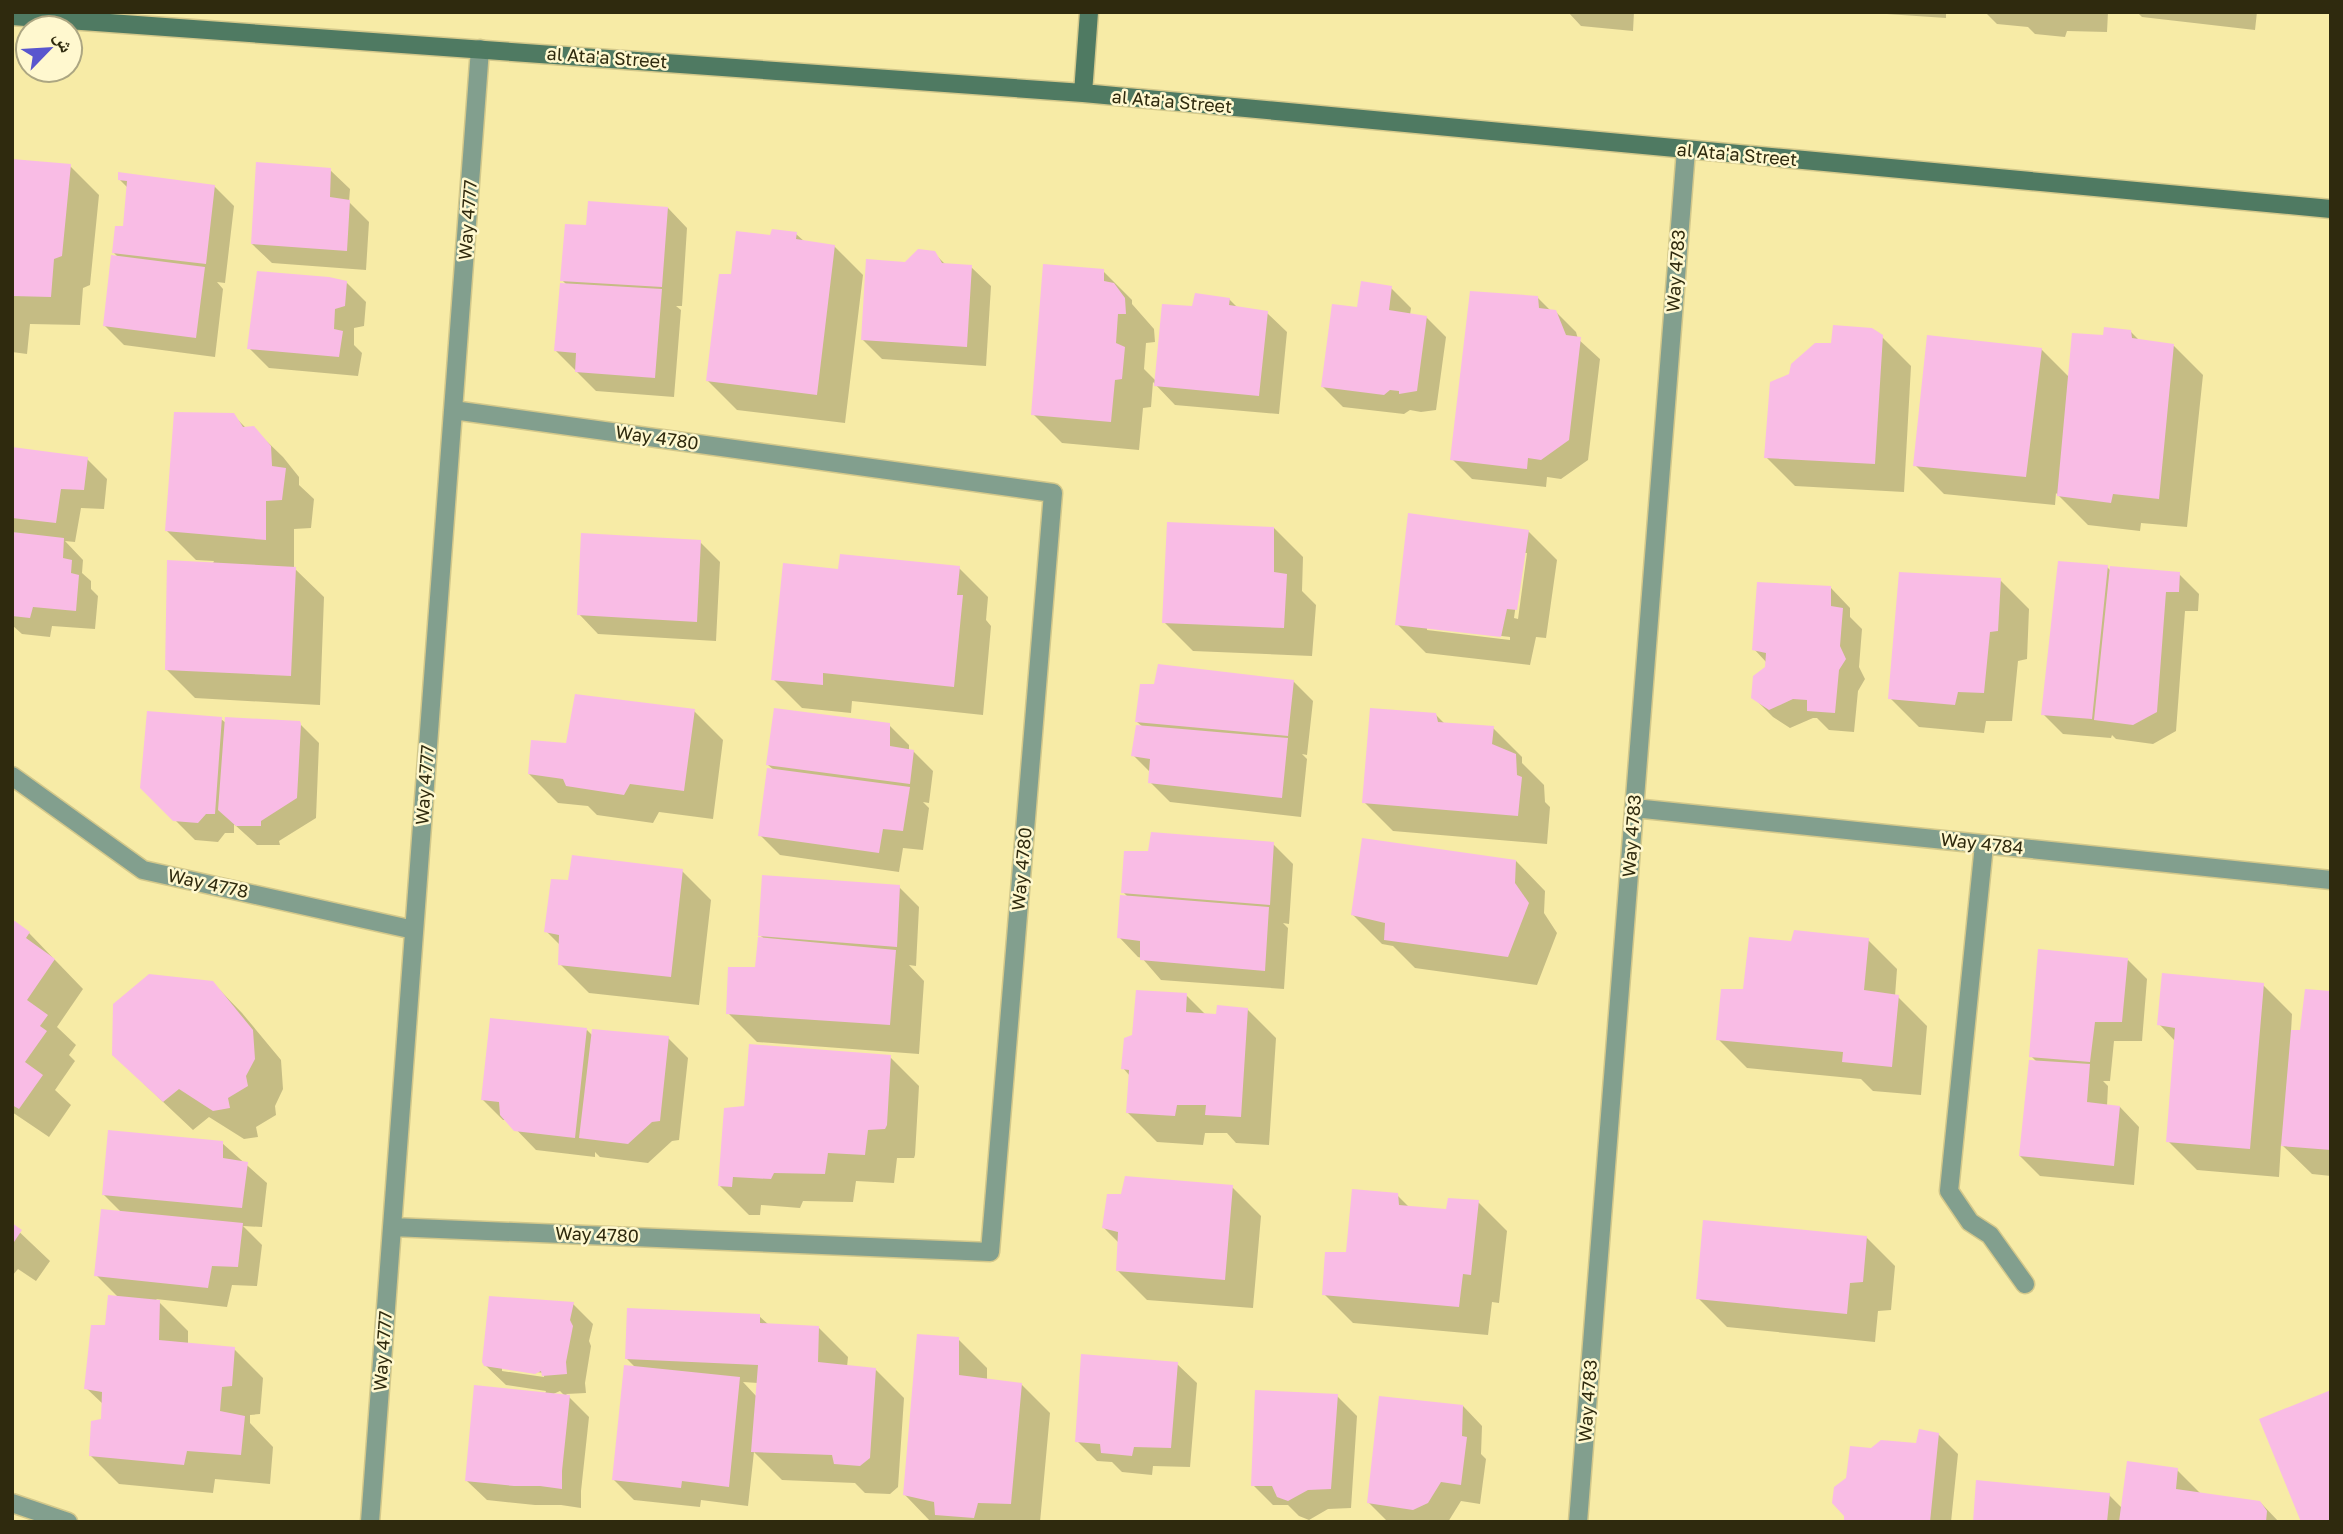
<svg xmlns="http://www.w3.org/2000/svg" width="2343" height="1534" font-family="'Golos Text','Noto Naskh Arabic',sans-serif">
  <rect width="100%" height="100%" fill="#f7eba6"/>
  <path fill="#0003" fill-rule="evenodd" d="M1568,12H1634L1633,31L1581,26Z
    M1857,12H1946V18Z
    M1985,12H2108L2107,32L2067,31L2065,37L2035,34L2028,27L1997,24Z
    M2137,12H2257L2255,30L2142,17Z
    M12,160L70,166L99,195L90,285L83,288L80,325L30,324L27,354L12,352Z
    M330,170L350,189L349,202L369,222L366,270L272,263L252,244Z
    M119,179L214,186L234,206L225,283L217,282L223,289L215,357L124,345L104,325L119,258L114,253L125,228L128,188Z
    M668,208L687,228L682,306H676L681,310L674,397L596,391L556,351L567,285L562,280L587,227Z
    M796,234L805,242L834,246L863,275L845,423L737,410L708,381L732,276L771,237Z
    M934,253L946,265L971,267L991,286L986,366L882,359L862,339L906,264Z
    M1103,271L1132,300V304L1154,329L1155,342L1146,343L1144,369L1156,381L1194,308L1229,299L1238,308L1267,313L1287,332L1279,414L1175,405L1153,382L1151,407L1143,408L1139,450L1062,443L1033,414Z
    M346,282L366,302L364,326L354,328V345L362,353L358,376L269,368L249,348Z
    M1391,288L1411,308L1410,315L1426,317L1446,337L1436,410L1421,412L1410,410L1404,414L1343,407L1323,387L1359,309Z
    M1537,297L1551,311L1556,312L1576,332L1578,339L1600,359L1588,460L1561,479L1547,477L1546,487L1472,479L1452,459Z
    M2130,331L2140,341L2174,346L2203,375L2187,527L2141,523L2140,531L2088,525L2056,493L2055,505L1944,494L1915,465L2041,349L2070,378L2104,337Z
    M1882,337L1911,366L1904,492L1795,486L1766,457L1791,375L1832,345Z
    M233,415L246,428H253L283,457L299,477V485L314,499L311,528L294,529V568L324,597L320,705L195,698L166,669L214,561L196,560L167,531Z
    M12,449L87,459L107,479L104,509L81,508L75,542L65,541L83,560L82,573L91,581V589L98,596L95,629L52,626L50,637L22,634L12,625Z
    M1274,528L1303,557L1302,591L1316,605L1312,656L1193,651L1164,622Z
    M1528,531L1557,560L1546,638L1536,637L1530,665L1426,653L1397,624ZM1523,553H1527L1518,619L1514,618ZM1427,627L1510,637V640L1427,630Z
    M700,542L720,562L716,641L598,634L579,614Z
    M2107,567L2111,571L2179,574L2199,594L2198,611H2185L2176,731L2153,744L2116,739L2112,735L2111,738L2063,734L2043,714Z
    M959,568L988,597L986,620L991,626L983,715L852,701L851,713L802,708L773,679L840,571Z
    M2000,580L2029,609L2027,659L2018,661L2012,721H1986L1984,733L1919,727L1890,698Z
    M1831,588L1850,608V617L1862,629L1859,667L1865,679L1858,691L1854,732L1829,730L1817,718H1813L1790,728L1773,717L1753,697L1767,668V663L1754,649Z
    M1293,681L1313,701L1307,755L1302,754L1307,759L1301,817L1170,802L1150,782L1151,773L1133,755L1143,727L1137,722Z
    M694,711L723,740L713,819L659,812L653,823L597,815L588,806L558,803L529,774L568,745Z
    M1435,714L1445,724L1493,728L1522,757V763L1544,785L1545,802L1550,807L1547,844L1393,831L1364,802Z
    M221,719L227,724L299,723L319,743L316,818L279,841L280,845H257L234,824V833H225L218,842L195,840L142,787Z
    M889,725L909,745V751H913L933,771L929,803L923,802L929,808L923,850L903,848L899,872L780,855L760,835L775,771L768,765Z
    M1273,844L1293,864L1289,924L1283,923L1288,928L1284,989L1161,980L1142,958L1138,957L1119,937L1128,897L1123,892Z
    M1516,861L1545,891L1544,913L1557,933L1537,985L1415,968L1393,946L1382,944L1353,915Z
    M682,871L711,900L699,1005L589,993L560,964L561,946L546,931L569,882Z
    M899,887L919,907L916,966L909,965L924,981L919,1054L757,1042L728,1013L757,968L764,939L760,935Z
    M12,921L29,933L83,989L57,1027L76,1045L69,1055L75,1061L55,1090L71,1105L49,1137L12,1112Z
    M1868,940L1897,969L1895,996L1898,997L1927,1026L1921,1095L1873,1091L1861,1079L1747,1068L1718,1039L1792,943Z
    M2128,960L2147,979L2142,1041H2114L2110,1081H2103L2108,1086L2107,1106L2120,1107L2139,1127L2134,1185L2040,1176L2020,1156L2037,1062L2031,1056Z
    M213,983L242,1013L281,1060L283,1089L275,1106L276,1115L256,1127L258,1137L244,1139L209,1117L193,1130L143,1083Z
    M2263,985L2292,1014L2291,1032H2302L2331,993V1176L2312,1174L2281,1144L2279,1177L2197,1170L2168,1141L2175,1041L2159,1024Z
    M1186,995L1206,1015L1218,1016L1247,1009L1276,1038L1269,1145L1236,1143L1227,1133H1205L1203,1145L1157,1142L1128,1113L1130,1076L1123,1068L1134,1036Z
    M587,1030L593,1036L668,1038L688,1058L679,1140L672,1141L648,1163L600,1157L595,1152V1157L536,1150L507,1120H503L483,1100Z
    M890,1057L919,1086L915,1155L914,1158H897L894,1183L856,1181L853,1202L803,1201L800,1208L761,1205L760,1215H749L720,1186L745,1108Z
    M222,1143L267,1183L262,1227L243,1226L262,1245L257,1286L232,1285L227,1307L156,1299L188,1331V1344L234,1349L263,1378L260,1414L250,1415V1423L273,1447L270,1484L215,1479L213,1493L119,1484L90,1455L103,1420L104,1405L86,1388L119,1298L96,1275L122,1213L103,1194Z
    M1232,1187L1261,1216L1253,1308L1147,1300L1118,1271L1119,1243L1104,1228Z
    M1397,1195L1410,1208L1448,1211L1478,1202L1507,1231L1499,1303L1492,1302L1488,1335L1353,1323L1324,1294L1347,1254Z
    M12,1225L50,1261L36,1281L18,1269L12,1276Z
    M1866,1237L1895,1266L1891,1310L1878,1311L1875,1342L1727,1327L1698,1298Z
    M573,1304L593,1324L589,1341L591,1346L585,1383L586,1393L566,1394L589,1417L581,1491V1508L561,1505H535L487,1500L467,1481L545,1394L546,1391L506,1385L485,1365ZM502,1367L544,1373V1377L502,1371ZM560,1391L566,1397L551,1395Z
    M759,1316L769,1325L819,1328L848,1357L847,1367L875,1369L904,1398L898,1487L890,1494L865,1493L855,1483L782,1480L754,1452L748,1506L701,1500L700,1507L634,1500L614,1480L636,1368L627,1359ZM743,1382L758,1383L757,1397Z
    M958,1339L987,1368V1380L1021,1384L1050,1413L1040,1522H931L905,1495Z
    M1177,1364L1197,1383L1190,1467L1153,1466L1152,1475L1122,1472L1112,1462L1097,1461L1077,1441Z
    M1337,1396L1357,1416L1351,1508L1328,1509L1309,1520L1299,1516L1288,1505H1273L1253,1485Z
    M1463,1406L1482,1426L1481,1454L1486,1459L1480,1504L1461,1501L1448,1522H1388L1368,1502Z
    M1938,1434L1958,1454L1951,1522H1846L1848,1479L1871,1449L1917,1445Z
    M2177,1470L2201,1494L2260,1502L2279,1522H1974L2109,1495L2122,1508Z"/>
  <path fill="#f9bce5" d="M12,159L71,164L62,256L54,259L51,297L12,296Z
    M256,162L331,168L330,197L350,200L347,251L251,244Z
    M118,172L215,185L206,264L112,253L115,226H123L127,181L118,180Z
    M588,201L668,207L662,287L560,281L565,224L586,225Z
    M772,229L797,232L796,239L835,245L817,395L706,381L719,274H731L736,231L770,235Z
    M918,249L935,251L942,263L972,265L967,347L861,340L866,259L905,262Z
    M111,255L205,267L196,338L103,326Z
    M1043,264L1104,269V281L1114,283L1125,298L1126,314H1118L1116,343L1125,347L1122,379L1115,380L1111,422L1031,415Z
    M257,271L329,277L347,281L345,306L335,309L334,329L343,331L339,357L247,349Z
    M1361,281L1392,286L1389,310L1427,316L1417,391L1399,394V391L1390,390L1384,395L1321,387L1332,304L1357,307Z
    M560,283L662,289L655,378L575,372L576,353L554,351Z
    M1470,291L1538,296L1539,308L1556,310L1566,335L1581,337L1569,440L1541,460L1528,458L1527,469L1450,460Z
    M1195,293L1230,298L1229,305L1268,311L1259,396L1154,386L1162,304L1192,306Z
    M1833,325L1872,328L1883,335L1875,464L1764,458L1770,382L1789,374L1791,364L1815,343H1831Z
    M2104,327L2131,330L2132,338L2174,344L2159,499L2113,494L2111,503L2057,496L2072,333L2103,335Z
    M1927,335L2042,348L2026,477L1913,466Z
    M174,412L234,413L243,427L254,426L271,446L272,466L286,468L282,500L266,501V540L165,531Z
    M12,447L88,457L84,490L61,489L56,523L12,518Z
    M1408,513L1529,530L1517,610L1507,609L1501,637L1395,625Z
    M1167,522L1274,527V572L1287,574L1284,628L1162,623Z
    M12,532L64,538L63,558L72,560L71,573L79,575L76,611L33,607L30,618L12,616Z
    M581,533L701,540L697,622L577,615Z
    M840,554L960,566L957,595H963L954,687L823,673V685L771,680L783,563L838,569Z
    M167,560L296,567L291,676L165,670Z
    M2058,561L2108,565L2092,719L2041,715Z
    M2110,566L2180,572L2179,592H2166L2157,712L2133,725L2094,720Z
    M1899,572L2001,578L1998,631L1990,632L1984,693L1958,692L1955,705L1888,699Z
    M1757,582L1831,586V606L1843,608L1840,646L1846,659L1839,670L1835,713L1807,711V700L1793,699L1769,710L1751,698L1753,676L1765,667L1766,653L1752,650Z
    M1158,664L1294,680L1288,736L1135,722L1140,684H1154Z
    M575,694L695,709L684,791L630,784L624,795L566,786L563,779L528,774L531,740L566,743Z
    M774,708L890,723V746L914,750L910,784L766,765Z
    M1370,708L1436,713L1438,722L1494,726L1492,744L1516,754L1517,775L1522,777L1518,816L1362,803Z
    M147,711L222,717L215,814H206L198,823L173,821L140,788Z
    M225,717L300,721L301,724L297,798L261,821V826H236L218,810Z
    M1136,725L1288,738L1282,798L1148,783L1150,759L1131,756Z
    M767,768L910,787L903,831L883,829L879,853L758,836Z
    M1151,832L1274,842L1270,905L1121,893L1124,851H1148Z
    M1362,838L1516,860L1515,883L1529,903L1508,957L1384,940L1385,923L1351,915Z
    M572,855L683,869L671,977L558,965L559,935L544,932L551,879L568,880Z
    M762,875L900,885L897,947L758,936Z
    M1120,895L1269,907L1265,971L1140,960V941L1117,938Z
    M12,919L30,932L26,938L55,959L27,1000L48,1015L40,1026L47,1031L25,1062L43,1075L19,1109L12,1105Z
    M1794,930L1869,938L1864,990L1899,995L1892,1067L1842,1062L1843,1052L1716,1040L1721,989H1743L1749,937L1791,941Z
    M758,937L896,950L890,1025L726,1014L728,967H755Z
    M2038,949L2128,958L2122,1022H2095L2090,1062L2029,1057Z
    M2162,973L2264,983L2250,1149L2166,1142L2175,1028L2157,1025Z
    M149,974L213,981L253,1030L255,1059L246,1076L248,1086L228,1098L230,1108L213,1111L179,1089L163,1102L112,1055L113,1004Z
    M2305,989L2331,991V1150L2281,1146L2291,1030H2300Z
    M1136,990L1187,993L1186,1012L1216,1014L1217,1005L1248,1008L1241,1117L1205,1115L1206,1105H1177L1175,1116L1126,1113L1129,1070L1121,1069L1124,1038L1132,1035Z
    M490,1018L587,1028L575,1138L514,1131L500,1115L499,1102L481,1100Z
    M592,1029L669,1036L660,1121L652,1122L628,1144L579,1138Z
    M749,1044L891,1055L887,1125L885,1129L868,1130L865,1155L828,1153L825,1174L774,1173L771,1179L733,1177L732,1187L718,1186L724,1108L744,1106Z
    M2029,1060L2090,1064L2087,1102L2120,1106L2114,1166L2019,1156Z
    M108,1130L223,1141V1158L248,1162L242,1208L102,1195Z
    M1125,1176L1233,1185L1225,1280L1116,1271L1118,1232L1102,1228L1107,1194H1121Z
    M1352,1189L1398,1193L1399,1205L1446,1209L1448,1198L1479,1200L1471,1275L1463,1274L1459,1307L1322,1295L1325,1252H1346Z
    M101,1209L243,1223L238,1267L212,1266L208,1288L94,1276Z
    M1703,1220L1867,1236L1863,1282L1850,1283L1847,1314L1696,1299Z
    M12,1223L22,1230L12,1245Z
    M108,1295L160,1300L159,1340L235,1347L232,1386L222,1387L220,1411L245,1416L241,1455L187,1451L184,1465L89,1456L91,1421L101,1419L102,1392L84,1389L91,1325H105Z
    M489,1296L574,1302L570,1320L573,1326L566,1362L567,1374L542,1376L541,1371L535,1374L484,1366L482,1362Z
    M627,1308L760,1314V1323L819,1326L818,1362L876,1368L870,1458L860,1466L834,1464L832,1455L751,1452L758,1365L625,1359Z
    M917,1334L959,1337V1375L1022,1383L1011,1504L978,1503L974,1518L935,1515L934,1502L903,1495Z
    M1081,1354L1178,1362L1171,1448L1134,1447L1132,1456L1101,1453L1100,1444L1075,1442Z
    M624,1365L740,1377L729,1487L682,1481L681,1488L612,1480Z
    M474,1385L570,1395L562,1471V1489L540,1486H514L465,1481Z
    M1255,1390L1338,1394L1331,1489L1308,1490L1288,1501L1277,1497L1272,1486H1251Z
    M2331,1390V1522H2301L2259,1419Z
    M1379,1396L1463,1405L1462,1436L1467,1437L1461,1485L1441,1482L1428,1503L1413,1510L1367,1503Z
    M1919,1429L1939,1433L1930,1522H1844V1516L1832,1503L1834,1487L1846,1478L1850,1446L1871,1448L1881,1440L1916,1443Z
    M2127,1461L2178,1468L2176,1489L2260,1501L2267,1511L2266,1522H2119Z
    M1976,1480L2110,1493L2107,1522H1973Z"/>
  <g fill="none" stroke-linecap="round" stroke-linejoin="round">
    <g stroke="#d3c88b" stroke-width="21">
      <path id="street" d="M12,776L143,870L414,930
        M1634,808L2331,880
        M1984,845L1949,1191L1970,1222L1990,1235L2025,1284
        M392,1227L990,1252L1053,493L453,410
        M12,1503L68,1522
        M370,1522L480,49
        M1578,1522L1686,150"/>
    </g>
    <g stroke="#d3c88b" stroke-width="21">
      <path id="secondary" d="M12,16L1083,93L2331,209
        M1083,93L1089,12"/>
    </g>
    <use href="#street" stroke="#829f8e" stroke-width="18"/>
    <use href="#secondary" stroke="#4f7a62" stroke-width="18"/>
  </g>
  <g text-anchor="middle" stroke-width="5" stroke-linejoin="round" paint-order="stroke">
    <g font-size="18" fill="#2f2a0e" stroke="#fff8cf">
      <text transform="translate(607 58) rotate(4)" y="6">al Ata'a Street</text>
      <text transform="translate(1172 102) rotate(5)" y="6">al Ata'a Street</text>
      <text transform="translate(1737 155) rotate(5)" y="6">al Ata'a Street</text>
      <text transform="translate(468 220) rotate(-86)" y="6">Way 4777</text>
      <text transform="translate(1676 271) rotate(-86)" y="6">Way 4783</text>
      <text transform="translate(657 438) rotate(8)" y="6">Way 4780</text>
      <text transform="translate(425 785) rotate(-86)" y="6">Way 4777</text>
      <text transform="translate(1632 836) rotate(-86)" y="6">Way 4783</text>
      <text transform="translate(1982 844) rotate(6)" y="6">Way 4784</text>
      <text transform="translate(1022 869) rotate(-85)" y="6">Way 4780</text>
      <text transform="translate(208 884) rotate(12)" y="6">Way 4778</text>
      <text transform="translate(597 1235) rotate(2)" y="6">Way 4780</text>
      <text transform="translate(383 1351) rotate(-86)" y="6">Way 4777</text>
      <text transform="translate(1588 1401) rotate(-86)" y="6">Way 4783</text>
    </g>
  </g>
  <rect width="2343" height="1534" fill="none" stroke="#2f2a0e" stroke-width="28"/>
  <g transform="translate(49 49) rotate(65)"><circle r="33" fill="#fff8cf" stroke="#aca682" stroke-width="2"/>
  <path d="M0-5L12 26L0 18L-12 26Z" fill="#5956ce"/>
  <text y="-10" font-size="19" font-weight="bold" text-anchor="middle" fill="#2f2a0e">ش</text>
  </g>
</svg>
